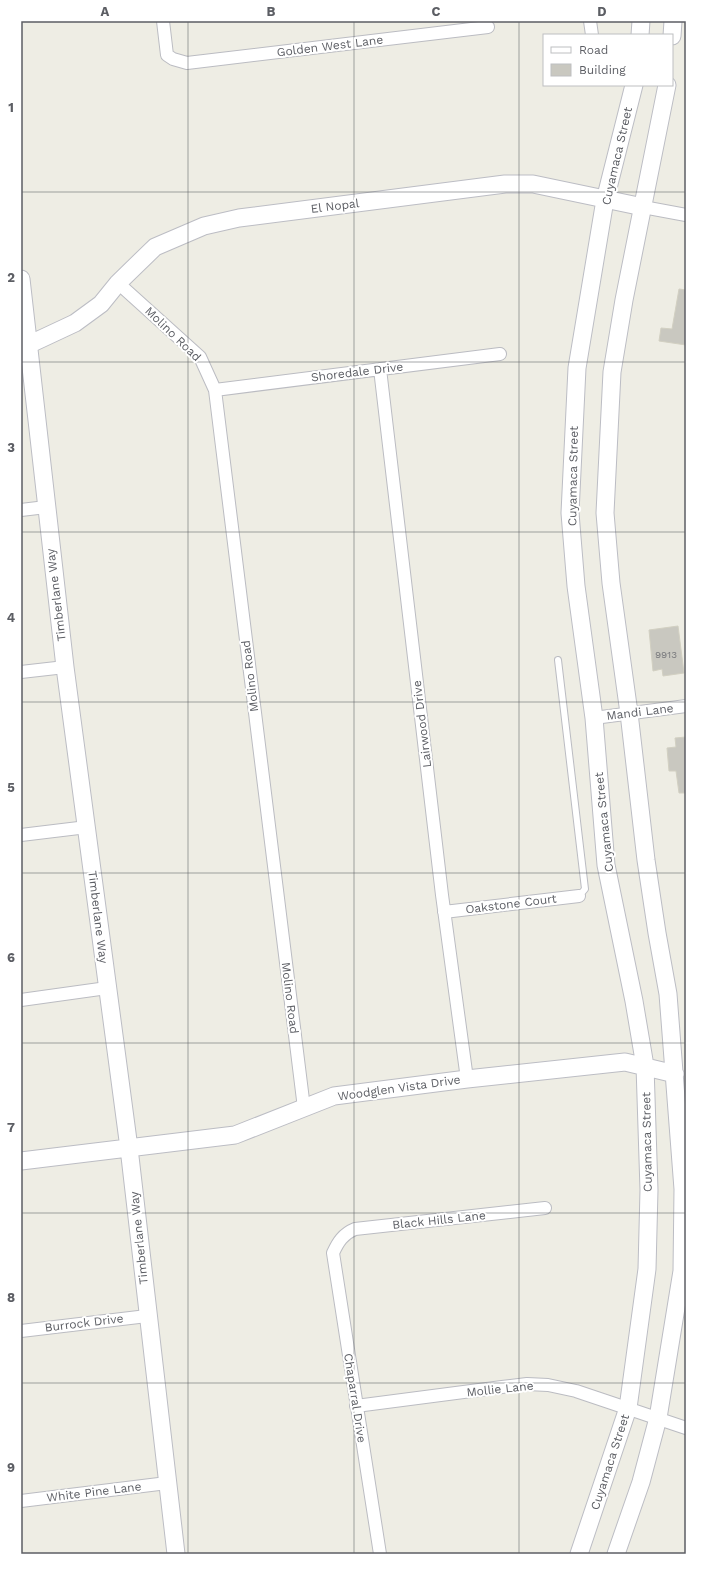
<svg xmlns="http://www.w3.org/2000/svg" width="707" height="1575" font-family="'Work Sans',sans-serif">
  <rect width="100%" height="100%" fill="#eeede4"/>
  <path fill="#c9c8c0" stroke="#d2d0c2" d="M679,289L686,290V345L659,341L661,328L672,329Z
    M678,626L684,673L663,676L662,669L653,671L649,630Z
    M686,737V793H679L676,771H669L667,748L676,747L675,738Z"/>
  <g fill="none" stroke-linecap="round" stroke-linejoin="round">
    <g stroke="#bbbcc2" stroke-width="8">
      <path id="lane" d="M558,660L585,889L579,896"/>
    </g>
    <g stroke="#bbbcc2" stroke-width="14">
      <path id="street" d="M163,21L167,55L173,59L187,63L488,27
        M590,21L592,35
        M643,207L686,215
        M118,283L200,357L215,390L304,1108
        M380,369L442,895L467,1079
        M215,390L500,354
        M21,510L46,507
        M21,672L65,667
        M594,718L686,706
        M21,835L87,827
        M444,912L579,896
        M21,1000L107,988
        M21,1331L147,1316
        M356,1406L502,1387L527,1384L548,1385L576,1391L686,1428
        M21,1501L167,1483
        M380,1554L333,1253C338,1242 343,1234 355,1229L545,1208"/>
    </g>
    <g stroke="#bcbdc4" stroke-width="19">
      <path id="secondary" d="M640,35L641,21
        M672,36L673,21
        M21,279L65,667L129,1148L176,1554
        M21,346L28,345L75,323L101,304L118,283L155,247L204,226L239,218L505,184H533L643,207
        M21,1161L235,1135L334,1096L467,1079L625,1062L675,1074
        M579,1554L628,1408L647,1269L649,1190L645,1066L634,1001L606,865L594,718L576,586L570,513L577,368L605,200L634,85
        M616,1554L641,1482L658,1418L682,1271L683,1189L668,994L657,933L646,860L629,713L611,583L605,513L612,372L624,300L667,85"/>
    </g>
    <use href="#lane" stroke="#fff" stroke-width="6"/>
    <use href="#street" stroke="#fff" stroke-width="12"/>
    <use href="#secondary" stroke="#fff" stroke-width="17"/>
  </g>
  <path fill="none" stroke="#5c5e64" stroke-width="1" stroke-opacity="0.55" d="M188,21V1554M354,21V1554M519,21V1554M21,192H686M21,362H686M21,532H686M21,702H686M21,873H686M21,1043H686M21,1213H686M21,1383H686"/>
  <g text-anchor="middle" stroke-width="4" stroke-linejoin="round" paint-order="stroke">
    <g font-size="10" fill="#77787b">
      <text x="666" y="658">9913</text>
    </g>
    <g font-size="12" fill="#5c5e64" stroke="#fff">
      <text transform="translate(330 46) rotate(-7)" y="4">Golden West Lane</text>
      <text transform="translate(617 156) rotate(-77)" y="4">Cuyamaca Street</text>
      <text transform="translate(335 206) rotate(-7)" y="4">El Nopal</text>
      <text transform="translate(173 334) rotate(44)" y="4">Molino Road</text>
      <text transform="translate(357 372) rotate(-7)" y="4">Shoredale Drive</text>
      <text transform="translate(573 476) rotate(-89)" y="4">Cuyamaca Street</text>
      <text transform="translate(56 595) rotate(-97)" y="4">Timberlane Way</text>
      <text transform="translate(250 676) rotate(-97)" y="4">Molino Road</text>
      <text transform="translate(640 712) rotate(-7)" y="4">Mandi Lane</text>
      <text transform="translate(422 724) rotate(-97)" y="4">Lairwood Drive</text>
      <text transform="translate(604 822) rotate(-96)" y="4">Cuyamaca Street</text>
      <text transform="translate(511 904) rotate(-7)" y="4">Oakstone Court</text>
      <text transform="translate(98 917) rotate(83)" y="4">Timberlane Way</text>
      <text transform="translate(290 998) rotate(83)" y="4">Molino Road</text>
      <text transform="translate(399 1088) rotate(-8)" y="4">Woodglen Vista Drive</text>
      <text transform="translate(647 1142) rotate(-91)" y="4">Cuyamaca Street</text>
      <text transform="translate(439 1220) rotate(-6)" y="4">Black Hills Lane</text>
      <text transform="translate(139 1238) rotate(-96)" y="4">Timberlane Way</text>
      <text transform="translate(84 1323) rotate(-7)" y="4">Burrock Drive</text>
      <text transform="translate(500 1389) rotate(-6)" y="4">Mollie Lane</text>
      <text transform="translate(355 1398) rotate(81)" y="4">Chaparral Drive</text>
      <text transform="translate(610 1462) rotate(-72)" y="4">Cuyamaca Street</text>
      <text transform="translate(94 1492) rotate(-7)" y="4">White Pine Lane</text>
    </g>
  </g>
  <rect width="707" height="1575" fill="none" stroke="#ffffff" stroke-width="44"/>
  <rect x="543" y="34" width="130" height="52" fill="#ffffff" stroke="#bebfc1"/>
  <rect x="551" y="47" width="20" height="6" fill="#ffffff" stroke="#bebfc1"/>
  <text x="579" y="54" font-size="12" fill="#5c5e64">Road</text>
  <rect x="551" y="64" width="20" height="12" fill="#c9c8c0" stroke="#bebfc1"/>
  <text x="579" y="74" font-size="12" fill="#5c5e64">Building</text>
  <rect x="22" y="22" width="663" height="1531" fill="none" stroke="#5c5e64" stroke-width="1.5"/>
  <g font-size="13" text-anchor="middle" font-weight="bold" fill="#5c5e64">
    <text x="105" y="16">A</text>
    <text x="271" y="16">B</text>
    <text x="436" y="16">C</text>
    <text x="602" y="16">D</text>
    <text x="11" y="112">1</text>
    <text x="11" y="282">2</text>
    <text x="11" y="452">3</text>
    <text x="11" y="622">4</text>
    <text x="11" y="792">5</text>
    <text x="11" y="962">6</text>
    <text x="11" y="1132">7</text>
    <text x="11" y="1302">8</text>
    <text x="11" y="1472">9</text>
  </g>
</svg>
